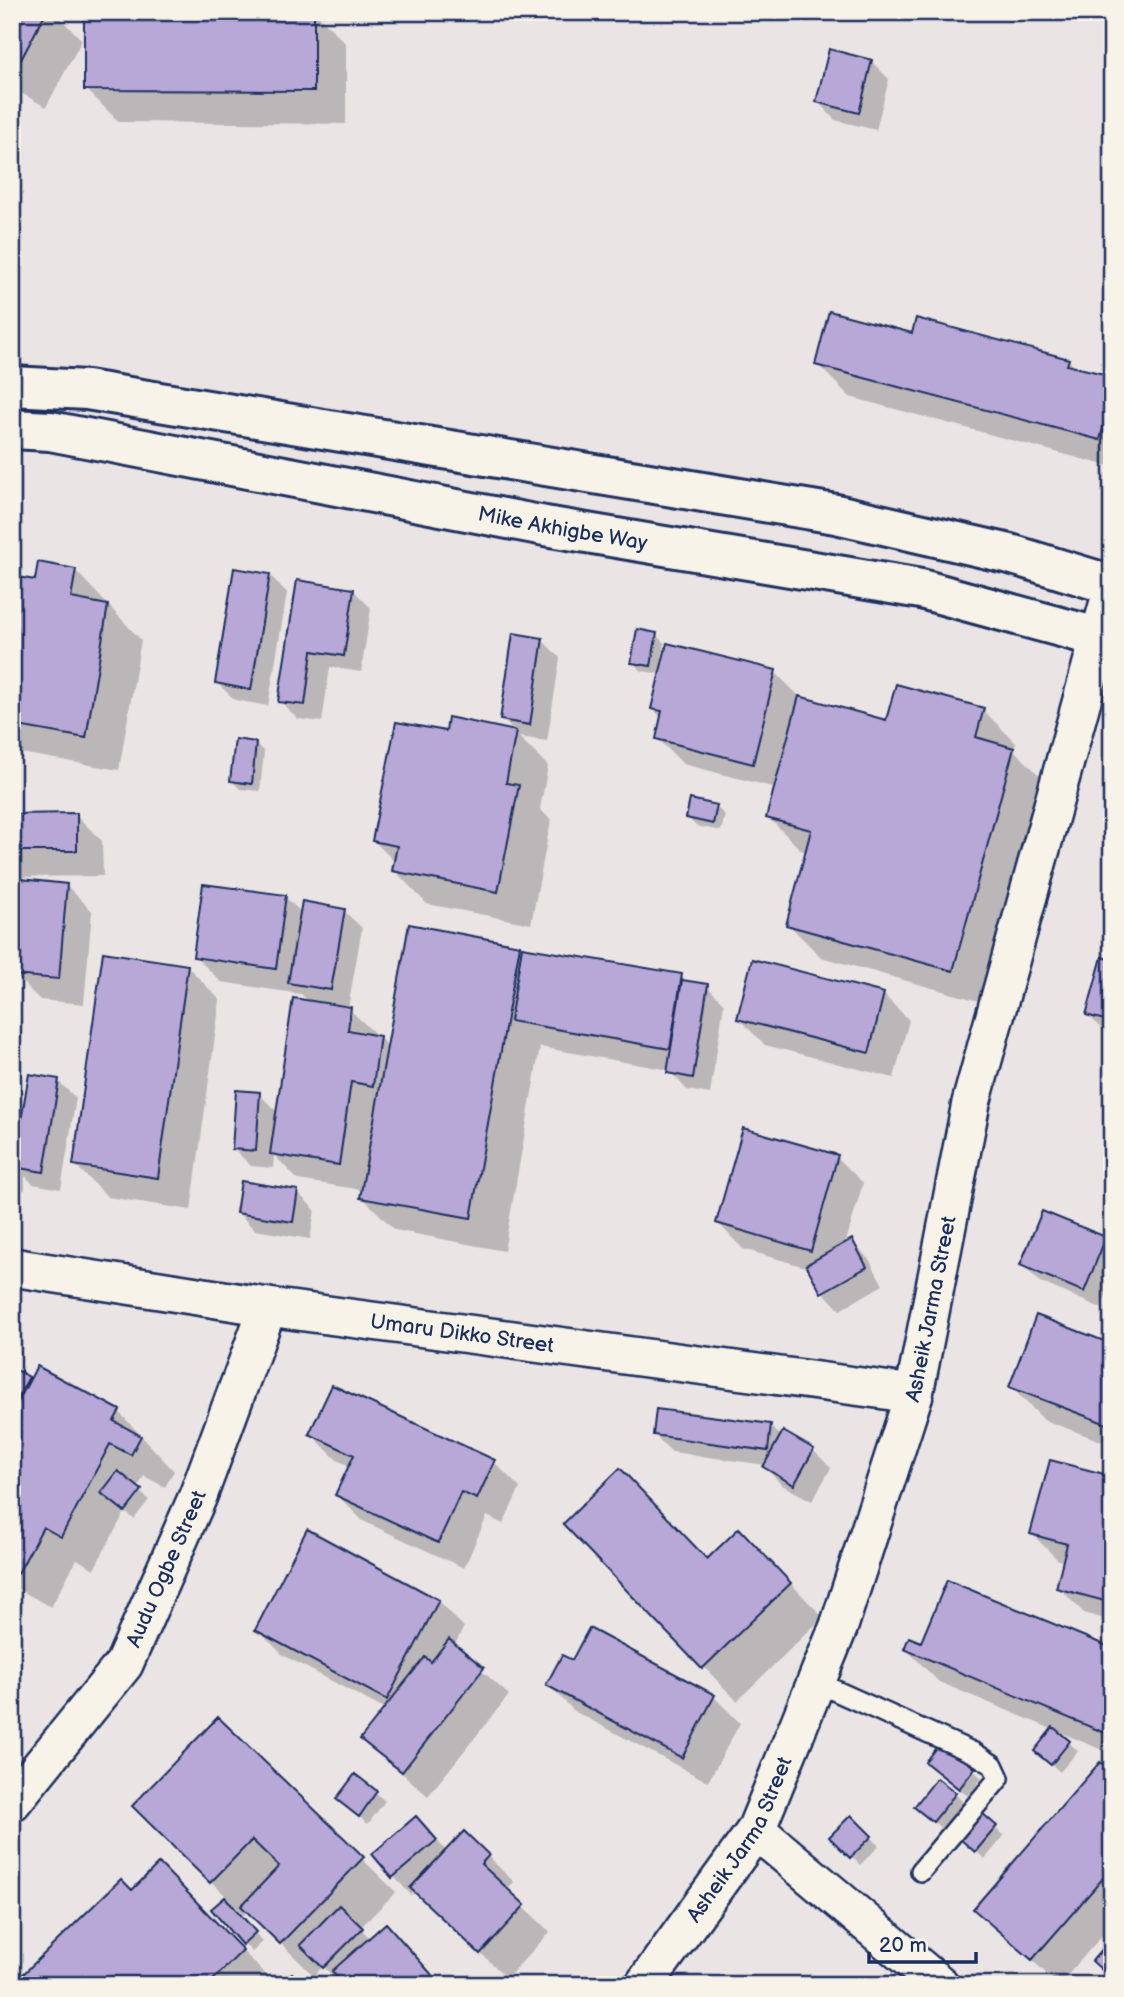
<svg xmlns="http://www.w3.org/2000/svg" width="1124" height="1997" font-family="'Balsamiq Sans',sans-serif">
  <rect width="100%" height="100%" fill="#eae4e5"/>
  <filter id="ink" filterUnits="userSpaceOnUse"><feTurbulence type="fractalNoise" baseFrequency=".0143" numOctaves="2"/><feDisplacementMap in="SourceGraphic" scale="14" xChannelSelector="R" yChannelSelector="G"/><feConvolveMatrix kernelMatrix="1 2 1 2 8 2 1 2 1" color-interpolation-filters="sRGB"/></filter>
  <g filter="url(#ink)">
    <path fill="#0003" d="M12,12H54L82,40L46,107L12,88Z
      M85,12H315L346,44V124L119,122L86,89Z
      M871,61L889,79L876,130L835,120L818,102Z
      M913,335L1068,360L1077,369L1112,378V467L850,397L817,364Z
      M75,570L141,640L119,770L15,752L12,749V578L36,582Z
      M270,575L287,593L268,706L235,700L217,683Z
      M299,582L354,591L371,608L361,672L330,667L322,722L298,719L280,701Z
      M656,635L664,643L661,665L775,672L801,698L887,722L983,710L1016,743L1014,750L1046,782L986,1003L821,957L788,924L807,852L801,850L768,817L776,788L683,764L658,739L662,718L652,708L661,674L642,671L633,662Z
      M542,640L560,658L547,741L519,737L548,766L540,809L551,820L531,924L427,904L394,870L395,862L374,841L447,733L515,732L502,719Z
      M256,744L264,752L260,791L240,789L232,781Z
      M716,807L725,815L721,831L696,826L687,817Z
      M76,815L102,841L103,876L12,877V816Z
      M12,880L66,885L92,911L84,1004L40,1000L14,974Z
      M285,897L302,913L344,911L362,928L348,1008L389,1047L519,946L523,951L681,976L688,983L707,986L724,1004L710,1094L687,1090L669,1070L540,1047L504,1251L395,1230L362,1197L363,1190L298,1180L274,1155L273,1168L251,1166L234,1149L259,1094L278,1113L310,1002L301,994L221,982L195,956Z
      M1112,962V1039L1088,1015Z
      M187,966L220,1000L191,1210L108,1197L74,1164Z
      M883,994L909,1020L894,1078L765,1045L739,1019Z
      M58,1081L76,1098L61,1189L33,1184L25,1176V1190H12V1155L16,1159Z
      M837,1157L863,1183L845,1245L851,1241L869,1259L883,1285L840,1310L823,1292L809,1268L743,1249L718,1223Z
      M297,1192L315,1210L310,1239L255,1230L238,1213Z
      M1105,1239L1112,1246V1282L1101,1308L1040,1282L1022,1265Z
      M1112,1346V1445L1044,1420L1011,1387Z
      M12,1373L119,1412L174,1471L165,1487L144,1476L137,1489L149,1500L134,1519L125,1512L94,1569L77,1559L51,1607L12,1586L15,1412Z
      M770,1426L782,1437L784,1433L813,1450L831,1468L812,1501L782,1485L765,1467L766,1465L672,1452L654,1435Z
      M311,1434L494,1462L520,1488L503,1524L487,1516L464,1568L363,1521L337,1495L350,1466L337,1460Z
      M1112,1478V1621L1084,1613L1058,1587L1065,1562L1058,1560L1032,1534Z
      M565,1524L708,1561L772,1564L823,1617L737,1701Z
      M438,1601L464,1627L454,1646L509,1695L428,1796L363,1739L386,1710L283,1655L257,1629Z
      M590,1630L714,1697L740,1723L708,1782L574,1711L549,1685L573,1663Z
      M922,1645L1112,1650V1754L1057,1731L1078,1751L1060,1772L1036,1751L1054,1730L939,1682L906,1649Z
      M218,1719L396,1892L360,1928L371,1939L386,1925L441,1985H347L344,1982L341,1984L323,1966L314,1976L248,1911L244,1915L235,1906L233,1908L263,1942L252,1952L213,1909L227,1897L167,1839Z
      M942,1744L982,1778L968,1796L936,1770Z
      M1112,1774V1924L1059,1985L976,1909Z
      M355,1776L385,1801L368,1824L338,1799Z
      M955,1794L963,1802L942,1829L925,1815Z
      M982,1816L1004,1836L985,1859L971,1847Z
      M851,1818L879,1846L860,1865L831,1837Z
      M464,1833L514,1882L506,1890L550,1932L507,1978L416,1891L411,1895L374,1855L433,1836L447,1852Z
      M132,1892L192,1899L275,1984L17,1983Z"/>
    <path fill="#b8a8d8" stroke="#1b2f5e" stroke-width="2" d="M12,12H46L13,75L12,74Z
      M84,12H314V91L84,90Z
      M829,49L872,60L859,113L816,102Z
      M829,311L912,333L916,318L1069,359L1067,365L1112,376V393L1100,440L815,365Z
      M38,562L76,569L71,598L108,605L86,738L12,725V576L35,580Z
      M234,568L270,574L251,690L215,683Z
      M297,580L354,589L344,656L312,651L305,705L278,702Z
      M637,629L657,633L651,666L631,663Z
      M513,633L543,638L530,725L500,720Z
      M667,643L776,670L753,764L656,739L662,711L651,709Z
      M896,684L984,708L976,737L1014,748L953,971L786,925L811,830L766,818L799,696L886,720Z
      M448,717L516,731L506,783L519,785L498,892L392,871L397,846L372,841L396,722L446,731Z
      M235,739L256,742L252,784L230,781Z
      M690,799L717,805L713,824L686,818Z
      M77,813V851H12V814Z
      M12,878L67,884L59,979L12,975L15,941H12Z
      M203,884L286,895L276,969L193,957Z
      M302,901L345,909L331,990L288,983Z
      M409,924L520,945L471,1218L360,1198Z
      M522,947L682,974L670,1049L510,1021Z
      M103,952L188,965L158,1178L73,1165Z
      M1102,957L1112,960V1022L1086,1015Z
      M752,959L884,993L869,1053L737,1019Z
      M682,980L708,984L693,1078L667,1073Z
      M293,998L351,1007L348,1030L380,1036L373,1086L351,1082L339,1165L270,1154Z
      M29,1074L59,1079L44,1172L13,1167Z
      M236,1090L260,1092L256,1151L232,1149Z
      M743,1128L838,1155L811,1251L716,1223Z
      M241,1181L298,1190L293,1222L236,1213Z
      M1042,1211L1106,1237L1084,1292L1020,1265Z
      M852,1239L867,1267L821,1293L806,1265Z
      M1036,1315L1112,1344V1426L1009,1387Z
      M37,1366L120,1410L114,1421L141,1436L131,1455L110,1444L61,1537L43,1527L17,1575L12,1572V1413Z
      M13,1368L29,1377L12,1408V1369Z
      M332,1385L495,1460L477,1499L461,1492L438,1543L335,1495L354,1455L309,1434Z
      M656,1409L771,1424L768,1451L653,1435Z
      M783,1431L814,1449L794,1485L763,1467Z
      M1050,1460L1112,1476V1603L1056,1588L1067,1544L1030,1534Z
      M620,1468L707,1559L739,1528L791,1583L702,1669L563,1524Z
      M118,1471L142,1490L125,1512L101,1493Z
      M307,1529L439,1600L387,1700L255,1630Z
      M947,1580L1112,1648V1736L904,1649L909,1637L921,1642Z
      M589,1628L715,1695L682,1758L546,1685L562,1655L572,1660Z
      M449,1639L484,1668L402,1772L360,1739L425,1657L431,1662Z
      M218,1717L364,1857L280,1944L241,1906L279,1866L252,1840L210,1883L132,1806Z
      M1053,1727L1070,1741L1051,1765L1034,1751Z
      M941,1741L975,1768L959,1789L925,1762Z
      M1100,1762L1112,1772V1868L1032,1960L973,1909Z
      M355,1774L377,1791L359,1817L336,1799Z
      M937,1778L956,1793L933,1822L914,1807Z
      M982,1813L997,1826L975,1852L960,1839Z
      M851,1815L872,1836L850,1858L829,1837Z
      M416,1816L437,1840L392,1878L372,1854Z
      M464,1831L489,1855L481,1864L525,1905L480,1954L410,1888Z
      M159,1863L243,1950L208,1985L14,1983L121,1879L132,1890Z
      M225,1897L256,1932L242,1945L211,1909Z
      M339,1905L363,1928L323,1968L300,1945Z
      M386,1923L441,1985H344L332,1971Z
      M1112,1938V1979L1092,1961Z
      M292,1973L303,1985H280Z"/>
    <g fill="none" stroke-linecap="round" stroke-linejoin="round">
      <g stroke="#1b2f5e" stroke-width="24">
        <path id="lane" d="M816,1682L974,1753L993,1765L999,1778L921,1871"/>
      </g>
      <g stroke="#1b2f5e" stroke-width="42">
        <g id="street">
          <path id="s1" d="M12,1267L268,1307L914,1394"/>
          <path id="s2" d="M12,1802L124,1664L198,1496L268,1307"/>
          <path d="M756,1830L940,1985"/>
          <path id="s3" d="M644,1985L756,1830L839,1626L914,1394L971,1103L1112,591"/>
        </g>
      </g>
      <g stroke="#1b2f5e" stroke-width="44">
        <g id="secondary">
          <path d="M12,386L87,390L836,514L1010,554L1112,585"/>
          <path id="s4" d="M12,429L50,431L545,526L921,589L1112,641"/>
        </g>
      </g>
      <use href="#lane" stroke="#f7f3e8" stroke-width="19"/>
      <use href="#street" stroke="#f7f3e8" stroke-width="37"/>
      <use href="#secondary" stroke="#f7f3e8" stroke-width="38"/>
    </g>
  </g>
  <g text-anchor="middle" stroke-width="5" stroke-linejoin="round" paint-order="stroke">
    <g font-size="21" fill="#1b2f5e" stroke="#f7f3e8">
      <text dy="7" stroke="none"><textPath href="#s4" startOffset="560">Mike Akhigbe Way</textPath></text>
      <text dy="7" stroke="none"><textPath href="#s3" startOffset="742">Asheik Jarma Street</textPath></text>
      <text dy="7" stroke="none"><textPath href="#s1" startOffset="455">Umaru Dikko Street</textPath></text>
      <text dy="7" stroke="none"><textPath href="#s2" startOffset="282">Audu Ogbe Street</textPath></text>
      <text dy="7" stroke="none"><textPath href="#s3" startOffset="175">Asheik Jarma Street</textPath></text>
    </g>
  </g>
  <rect width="1124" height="1997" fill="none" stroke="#f7f3e8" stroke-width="42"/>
  <rect x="21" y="21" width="1082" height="1955" fill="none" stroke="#1b2f5e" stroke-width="2.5" filter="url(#ink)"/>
  <path d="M869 1952v10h107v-10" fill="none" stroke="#1b2f5e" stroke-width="3.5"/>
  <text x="879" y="1952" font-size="21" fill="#1b2f5e" stroke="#f7f3e8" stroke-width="5" paint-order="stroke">20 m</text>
</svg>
